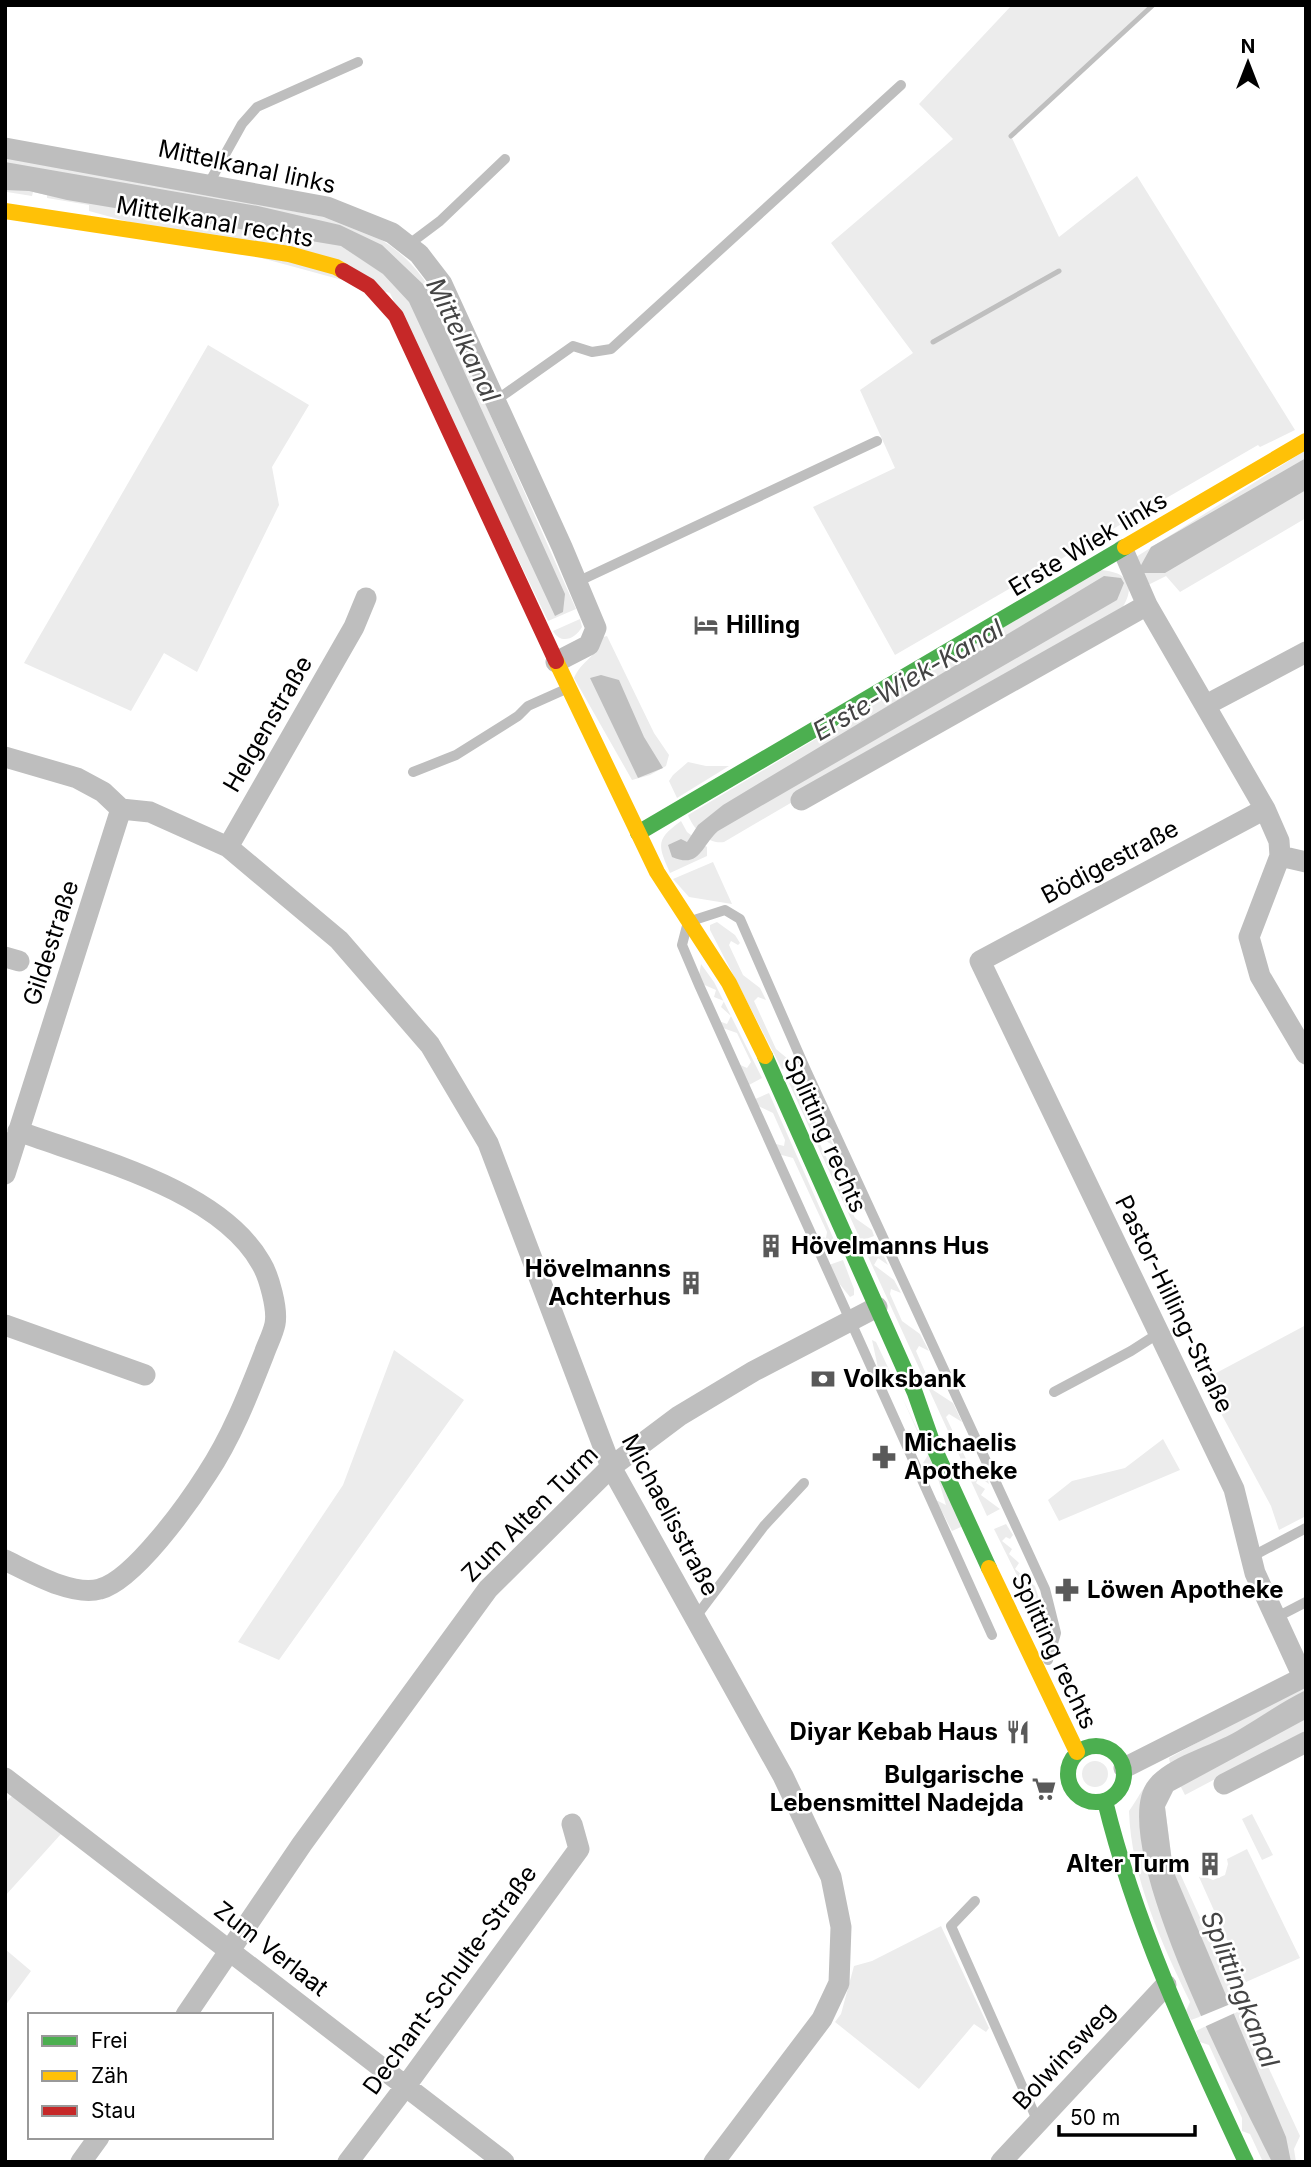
<svg xmlns="http://www.w3.org/2000/svg" width="1311" height="2167" font-family="Inter,sans-serif">
  <rect width="100%" height="100%" fill="#fff"/>
  <path fill="#ececec" d="M1012,5H1153L1011,136L1059,237L1137,176L1295,430L1260,447L1258,445L895,655L813,507L895,468L860,390L913,353L831,243L953,139L919,104Z
    M5,155L339,220C394,241 414,260 444,310L576,609L548,621L390,293L89,211V205L47,198V195L33,192L32,196L7,192L5,197Z
    M208,345L309,405L272,467L279,505L197,672L164,653L131,711L24,663Z
    M1306,450V518L1180,592L1166,576L1148,585L1136,557Z
    M1100,570C1128,572 1137,585 1121,610L724,842C709,845 693,829 688,815Z
    M580,619L582,627C575,639 561,645 553,631Z
    M607,636L654,733L669,755L666,766L650,775L632,780L574,678C581,661 598,656 603,637Z
    M688,762L706,766H729L677,798L669,781L673,775Z
    M681,821L687,832L707,847V856L670,873C658,845 655,840 681,821Z
    M713,862L732,904L689,897L673,879Z
    M717,922L735,935L740,943L738,945L731,941L729,945L743,975L760,988L766,1000L758,997L754,1001L776,1049L794,1064L782,1069L710,930V925Z
    M701,964L714,982L762,1078L747,1086L736,1063L747,1068L751,1062L737,1033L720,1027L716,1020L727,1024L731,1016L721,1007L724,1001L714,997L716,990L700,983L699,976Z
    M800,1078L813,1102L803,1094L799,1098L807,1116L824,1127L834,1146L823,1139L820,1144L833,1172L850,1184L859,1200L848,1194L846,1200L855,1218L872,1230L874,1236L861,1241L789,1083Z
    M769,1093L839,1251L825,1257L816,1236L826,1238L827,1232L793,1158L778,1154L772,1143L784,1146L785,1140L773,1113L756,1105L753,1100Z
    M878,1244L888,1265L878,1258L874,1265L894,1280L901,1293L891,1289L890,1294L902,1321L920,1334L929,1351L919,1346L916,1351L933,1390L953,1403L962,1422L949,1414L946,1417L967,1461L987,1477L989,1484L979,1477L976,1483L985,1489L981,1495L1000,1509L987,1516L865,1250Z
    M843,1260L854,1289V1295L850,1297L838,1282L829,1265Z
    M1306,1325V1516L1279,1530L1271,1506L1203,1380Z
    M872,1340L876,1342L963,1526L952,1531L936,1500L946,1505L936,1472L923,1463L928,1455L897,1386L880,1377Z
    M394,1350L464,1400L279,1660L238,1642L343,1485Z
    M1163,1439L1180,1470L1059,1521L1048,1500L1072,1481L1125,1468Z
    M1006,1524L1013,1535L1010,1539L1006,1537L1002,1541L1012,1549L1009,1554L1019,1563L1015,1569L1035,1586L1048,1628L1044,1630L994,1529Z
    M1306,1683V1731L1185,1795L1181,1787L1177,1788L1166,1766L1170,1763L1169,1758Z
    M1082 1774a13 13 0 1 1 26 0a13 13 0 1 1-26 0Z
    M1162,1769L1173,1791L1165,1807L1173,1869H1178L1238,2001L1230,2004L1234,2013L1242,2010L1300,2136L1294,2149L1296,2162H1263L1250,2134L1242,2131V2118L1209,2045L1200,2042L1196,2031L1206,2026L1202,2016L1191,2020L1186,2011L1190,2002C1162,1944 1131,1877 1129,1811C1141,1794 1144,1783 1162,1769Z
    M12,1796L61,1834L5,1896V1803Z
    M1252,1814L1273,1855L1262,1860L1242,1819Z
    M1247,1849L1300,1958L1246,1982L1199,1877L1203,1876L1213,1880L1225,1875L1228,1864L1227,1859Z
    M941,1926L989,2028L986,2032L974,2024L919,2089L835,2022L841,2014L854,1966L872,1961Z
    M5,1949L31,1971L5,2006Z"/>
  <path fill="#bfbfbf" d="M5,162L258,206L340,225L382,245L426,287L565,594L563,612L555,616L409,302L383,274L341,246L67,200L29,191L5,190Z
    M1306,458V490L1165,573H1143L1140,567L1151,547Z
    M1104,576L1121,578L1124,583L1117,600L718,831C701,846 700,869 672,857L668,845L681,839L687,842L698,825L723,805Z
    M601,675L619,680L644,737L663,768L638,778L590,678Z
    M1306,1690V1719L1173,1791L1165,1807L1173,1870L1286,2137L1291,2162H1272C1241,2098 1101,1838 1149,1780C1167,1757 1212,1746 1237,1731C1260,1717 1282,1702 1306,1690Z"/>
  <path fill="#fff" d="M1233,2003L1237,2012L1204,2027L1199,2017Z"/>
  <g fill="none" stroke-linecap="round" stroke-linejoin="round">
    <path stroke="#bfbfbf" stroke-width="5" d="M1011,136L1153,5
      M933,342L1059,271"/>
    <path stroke="#bebebe" stroke-width="10" d="M208,185L242,124L257,107L358,62
      M408,245L440,221L505,159
      M495,401L573,346L592,352L611,349L901,85
      M577,582L877,441
      M413,772L456,755L518,716L528,706L566,689
      M1054,1392L1131,1351L1159,1333
      M1251,1557L1306,1528
      M1277,1617L1306,1602
      M695,1618L764,1526L804,1483
      M992,1635L699,985L682,945L688,922L725,910L740,919L805,1068L1045,1589L1056,1633L1048,1660
      M975,1901L951,1926L1038,2122"/>
    <path stroke="#bebebe" stroke-width="21" d="M5,148L327,207L392,233L419,254L442,284L562,547L596,628L589,645L556,662
      M1123,550L1147,605L1265,809L1279,841L1280,856L1249,937L1260,976L1306,1054
      M1206,705L1306,652
      M5,757L77,778L103,792L121,809L150,812L228,847L339,940L430,1045L488,1143L611,1467L783,1776L831,1877L841,1927L839,1983L822,2019L714,2162
      M801,800L1147,605
      M1265,809L980,961L1234,1489L1255,1573L1303,1677
      M228,847L354,627L366,598
      M1280,856L1306,862
      M5,957L19,961
      M5,1174L121,809
      M5,1325L145,1375
      M5,1560C30,1572 73,1597 100,1589C134,1580 188,1504 207,1474C231,1438 248,1395 264,1354C267,1345 273,1334 275,1324C278,1309 269,1276 261,1263C219,1189 94,1159 18,1131
      M1124,1768L1306,1676
      M5,1778L504,2162
      M1224,1784L1306,1742
      M186,2015L302,1844L488,1589L611,1467L679,1416L754,1371L877,1307
      M81,2162L99,2137
      M348,2162L405,2087L579,1849L572,1824
      M1001,2162L1166,1985"/>
    <path stroke="#4caf50" stroke-width="16" d="M638,833L1125,547
      M765,1056L915,1393L935,1450L989,1568
      M1068 1774a28 28 0 1 1 56 0a28 28 0 1 1-56 0Z
      M1105,1801C1136,1928 1191,2044 1246,2162"/>
    <path stroke="#ffc107" stroke-width="16" d="M5,211L289,254L336,267L343,271
      M1125,547L1306,441
      M556,661L657,872L729,983L765,1056
      M989,1568L1077,1752"/>
    <path stroke="#c62828" stroke-width="16" d="M343,271L369,286L396,316L556,661"/>
  </g>
  <defs>
    <g id="hotel-bare" transform="scale(1.89)"><path d="M-6-4.5h1.5V1H6V5H4.5V3h-9V5H-6ZM-4 0a1.8 1.8 0 1 1 3.6 0ZM.5 0V-2.5h3Q6-2.5 6 0Z" fill="#595959" stroke="#fff" stroke-width="2.5" paint-order="stroke"/></g>
    <g id="building-bare" transform="scale(1.89)"><path d="M-4-6H4V6H1V3H-1V6H-4ZM-2.5-4.3h1.7v1.8h-1.7ZM.8-4.3h1.7v1.8H.8ZM-2.5-1h1.7V.8h-1.7ZM.8-1h1.7V.8H.8Z" fill="#595959" stroke="#fff" stroke-width="2.5" paint-order="stroke"/></g>
    <g id="bank-bare" transform="scale(1.89)"><path d="M-6-4H6V4H-6ZM0-2.3a2.3 2.3 0 1 0 0 4.6a2.3 2.3 0 1 0 0-4.6Z" fill="#595959" stroke="#fff" stroke-width="2.5" paint-order="stroke"/></g>
    <g id="pharmacy-bare" transform="scale(1.89)"><path d="M-2-6h4v4h4v4h-4v4h-4v-4h-4v-4h4Z" fill="#595959" stroke="#fff" stroke-width="2.5" paint-order="stroke"/></g>
    <g id="restaurant-bare" transform="scale(1.89)"><path d="M-5-6h1v4h1v-4h1v4h1v-4h1v5L-1.5 .5V6h-2V.5L-5-1ZM5-6V6H3V1.5H1.5Q1.5-4 5-6Z" fill="#595959" stroke="#fff" stroke-width="2.5" paint-order="stroke"/></g>
    <g id="supermarket-bare" transform="scale(1.89)"><path d="M-6-5.5h2.5l.6 2H6L4.5 2H-2.5L-4.4-4H-6ZM-1.5 3.2a1.3 1.3 0 1 0 .1 0ZM3 3.2a1.3 1.3 0 1 0 .1 0Z" fill="#595959" stroke="#fff" stroke-width="2.5" paint-order="stroke"/></g>
  </defs>
  <g fill-rule="evenodd">
    <use href="#hotel-bare" x="706" y="625"/>
    <use href="#building-bare" x="771" y="1246"/>
    <use href="#building-bare" x="691" y="1283"/>
    <use href="#bank-bare" x="823" y="1379"/>
    <use href="#pharmacy-bare" x="884" y="1457"/>
    <use href="#pharmacy-bare" x="1067" y="1590"/>
    <use href="#restaurant-bare" x="1018" y="1732"/>
    <use href="#supermarket-bare" x="1044" y="1789"/>
    <use href="#building-bare" x="1210" y="1864"/>
  </g>
  <g text-anchor="middle" stroke-width="5" stroke-linejoin="round" paint-order="stroke">
    <g font-size="24" fill="#000" stroke="#fff">
      <text transform="translate(247 167) rotate(12)" y="8">Mittelkanal links</text>
      <text transform="translate(215 222) rotate(10)" y="8">Mittelkanal rechts</text>
      <text transform="translate(1088 544) rotate(-31)" y="8">Erste Wiek links</text>
      <text transform="translate(268 724) rotate(-60)" y="8">Helgenstraße</text>
      <text transform="translate(1110 862) rotate(-28)" y="8">Bödigestraße</text>
      <text transform="translate(51 943) rotate(-72)" y="8">Gildestraße</text>
      <text transform="translate(825 1134) rotate(66)" y="8">Splitting rechts</text>
      <text transform="translate(1174 1304) rotate(64)" y="8">Pastor-Hilling-Straße</text>
      <text transform="translate(530 1514) rotate(-45)" y="8">Zum Alten Turm</text>
      <text transform="translate(670 1515) rotate(62)" y="8">Michaelisstraße</text>
      <text transform="translate(1054 1651) rotate(65)" y="8">Splitting rechts</text>
      <text transform="translate(271 1949) rotate(38)" y="8">Zum Verlaat</text>
      <text transform="translate(450 1980) rotate(-54)" y="8">Dechant-Schulte-Straße</text>
      <text transform="translate(1064 2056) rotate(-47)" y="8">Bolwinsweg</text>
    </g>
    <g font-size="24" font-weight="bold" fill="#000" stroke="#fff" text-anchor="start">
      <text x="726" y="633">Hilling</text>
      <text x="791" y="1254">Hövelmanns Hus</text>
      <text x="671" y="1277" text-anchor="end">Hövelmanns<tspan x="671" dy="28">Achterhus</tspan></text>
      <text x="843" y="1387">Volksbank</text>
      <text x="904" y="1451">Michaelis<tspan x="904" dy="28">Apotheke</tspan></text>
      <text x="1087" y="1598">Löwen Apotheke</text>
      <text x="998" y="1740" text-anchor="end">Diyar Kebab Haus</text>
      <text x="1024" y="1783" text-anchor="end">Bulgarische<tspan x="1024" dy="28">Lebensmittel Nadejda</tspan></text>
      <text x="1190" y="1872" text-anchor="end">Alter Turm</text>
    </g>
    <g font-size="26" font-style="italic" fill="#444" stroke="#fff">
      <text transform="translate(463 340) rotate(64)" y="9">Mittelkanal</text>
      <text transform="translate(908 680) rotate(-30)" y="9">Erste-Wiek-Kanal</text>
      <text transform="translate(1240 1989) rotate(68)" y="9">Splittingkanal</text>
    </g>
  </g>
  <rect width="1311" height="2167" fill="none" stroke="#000000" stroke-width="14"/>
  <rect x="28" y="2013" width="245" height="126" fill="#ffffff" stroke="#999999" stroke-width="2"/>
  <rect x="42" y="2036" width="35" height="10" fill="#4caf50" stroke="#999999" stroke-width="2"/>
  <text x="91" y="2048" font-size="21" fill="#000000">Frei</text>
  <rect x="42" y="2071" width="35" height="10" fill="#ffc107" stroke="#999999" stroke-width="2"/>
  <text x="91" y="2083" font-size="21" fill="#000000">Zäh</text>
  <rect x="42" y="2106" width="35" height="10" fill="#c62828" stroke="#999999" stroke-width="2"/>
  <text x="91" y="2118" font-size="21" fill="#000000">Stau</text>
  <g transform="translate(1248 63)" stroke="#ffffff" stroke-width="5" paint-order="stroke">
  <path d="M0-5L12 26L0 18L-12 26Z" fill="#000000"/>
  <text y="-10" font-size="19" font-weight="bold" text-anchor="middle" fill="#000000">N</text>
  </g>
  <path d="M1059 2125v10h136v-10" fill="none" stroke="#000000" stroke-width="3.5"/>
  <text x="1070" y="2125" font-size="21" fill="#000000" stroke="#ffffff" stroke-width="5" paint-order="stroke">50 m</text>
</svg>
